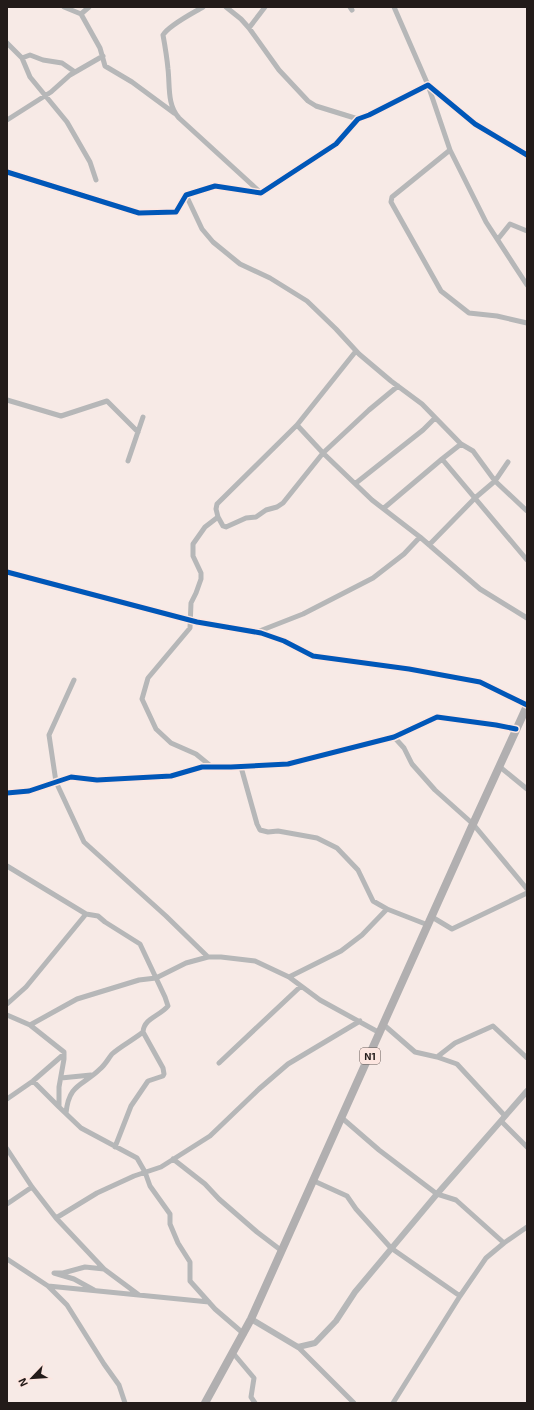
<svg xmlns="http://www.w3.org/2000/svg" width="534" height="1410" font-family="'Exo 2',sans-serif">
  <rect width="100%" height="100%" fill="#f7eae6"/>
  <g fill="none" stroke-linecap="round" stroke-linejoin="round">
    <path stroke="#b6b7b8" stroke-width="5" d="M64,7L81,14L100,48L105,66L132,82L174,113
      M203,7C193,13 169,25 163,35C165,46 167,58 168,69C170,86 167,105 179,118L260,192
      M226,7L241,19L249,28L279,70L308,101L316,106L358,119
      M350,7L352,10
      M394,7L428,85L450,150L486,222L527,285
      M81,14L89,7
      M249,28L265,7
      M7,43L22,58
      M75,72L62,63L43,60L30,55L22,58L30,77L67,122L90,162L96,180
      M7,120L51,92L70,75L103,56
      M450,150L392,197L391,202L441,291L469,313L497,316L527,323
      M7,172L139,213L176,212L186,195L215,186L261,193L336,144L358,119L369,115L428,85L475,124L527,155
      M186,195L202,229L213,242L240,264L270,278L307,301L336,329L359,354L391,381L422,404L461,444L473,451L495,481L527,511
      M498,239L510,224L527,231
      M356,351L297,425L323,453L372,500L420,537L480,589L527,618
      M7,400L61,416L107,401L138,432
      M461,444L442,459L527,560
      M128,461L143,417
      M356,483L423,430L435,418
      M384,508L442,459
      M218,517L223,526L226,527L246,518L256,517L266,510L277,507L283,503L323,453L369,410L398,386
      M429,545L475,498L495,481L508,462
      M7,572L197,622L261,633L284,641L313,656L409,669L480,682L527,705
      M257,632L303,614L373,578L404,554L420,537
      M74,680L49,735L56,782L84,842L166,916L208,957
      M394,737L404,748L412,764L435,790L473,824L527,889
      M212,767L196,754L171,743L156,729L142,699L148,678L190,628L191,603L196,593L201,579V573L193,556V544L205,527L218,517L216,509L217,504L297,425
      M241,767L257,824L260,830L268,832L278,831L317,838L337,848L358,870L373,901L387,909
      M500,767L527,789
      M7,793L29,791L71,777L97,780L171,776L202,767H231L288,764L394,737L437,717L496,725L516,729
      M7,866L86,914L98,916L105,922L140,944L165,997L168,1006C160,1016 144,1018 143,1032L163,1068L164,1074L163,1076L148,1081L131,1106L115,1147
      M432,917L452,929L527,893
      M289,977L341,951L362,935L387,909L428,925
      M7,1004L26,987L86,914
      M7,1015L30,1025L77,999L139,980L156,978L186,963L208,957H221L255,961L289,977L320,1000L380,1033
      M30,1025L64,1052V1059L59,1087V1107L81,1128L137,1158L145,1172L150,1186L170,1214V1224L178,1243L190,1262V1281L215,1309L244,1334
      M384,1025L415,1052L437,1057L455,1043L493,1026L527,1058
      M437,1057L457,1064L505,1116
      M219,1063L301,986
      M61,1078L91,1075
      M33,1081L59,1107
      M7,1099L33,1081L64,1054
      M66,1113C69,1083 83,1086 100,1069C105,1065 108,1059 112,1054C121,1046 133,1040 143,1032
      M342,1118L379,1150L437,1194L456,1200L504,1243L527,1227
      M501,1121L527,1147
      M7,1149L32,1187L56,1218L104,1269L139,1295
      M173,1159L205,1184L219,1199L257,1232L282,1251
      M314,1181L347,1196L356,1209L391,1248L460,1296
      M7,1204L32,1187
      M56,1218L97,1193L134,1176L161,1167L210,1136L259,1089L288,1064L360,1021
      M7,1259L48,1286L209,1302
      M48,1286L67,1305L104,1364L119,1385L125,1403
      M94,1290L74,1279L54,1273H63L85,1267L104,1269
      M298,1347L354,1403
      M233,1353L254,1378L251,1397L255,1403
      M393,1403L460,1296L486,1258L504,1243"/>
    <path stroke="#b6b7b8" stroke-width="6" d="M251,1319L298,1347L315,1343L336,1321L355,1292L437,1194L527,1091"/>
    <path stroke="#b1afb0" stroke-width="8" d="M205,1403L251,1319L473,824L527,706"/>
    <g stroke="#fde6e0" stroke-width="8">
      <path id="cycleway" d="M7,172L139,213L176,212L186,195L215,186L261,193L336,144L358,119L369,115L428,85L475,124L527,155
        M7,572L197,622L261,633L284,641L313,656L409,669L480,682L527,705
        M7,793L29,791L71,777L97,780L171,776L202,767H231L288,764L394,737L437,717L496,725L516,729"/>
    </g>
    <use href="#cycleway" stroke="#0057b8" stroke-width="5"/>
  </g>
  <g text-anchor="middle" stroke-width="3.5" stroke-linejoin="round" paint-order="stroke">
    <rect fill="#fde6e0" stroke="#645855" stroke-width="1" x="360" y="1048" width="20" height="16" rx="3"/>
    <g font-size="10" font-weight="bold" fill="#231b19">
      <text x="370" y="1060">N1</text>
    </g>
  </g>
  <rect width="534" height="1410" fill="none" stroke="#231b19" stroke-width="16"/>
  <g transform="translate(32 1378) rotate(245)" stroke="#fde6e0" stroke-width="3" paint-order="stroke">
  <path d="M0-3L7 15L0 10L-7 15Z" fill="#231b19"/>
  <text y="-6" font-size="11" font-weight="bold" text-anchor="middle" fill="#231b19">N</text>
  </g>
</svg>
